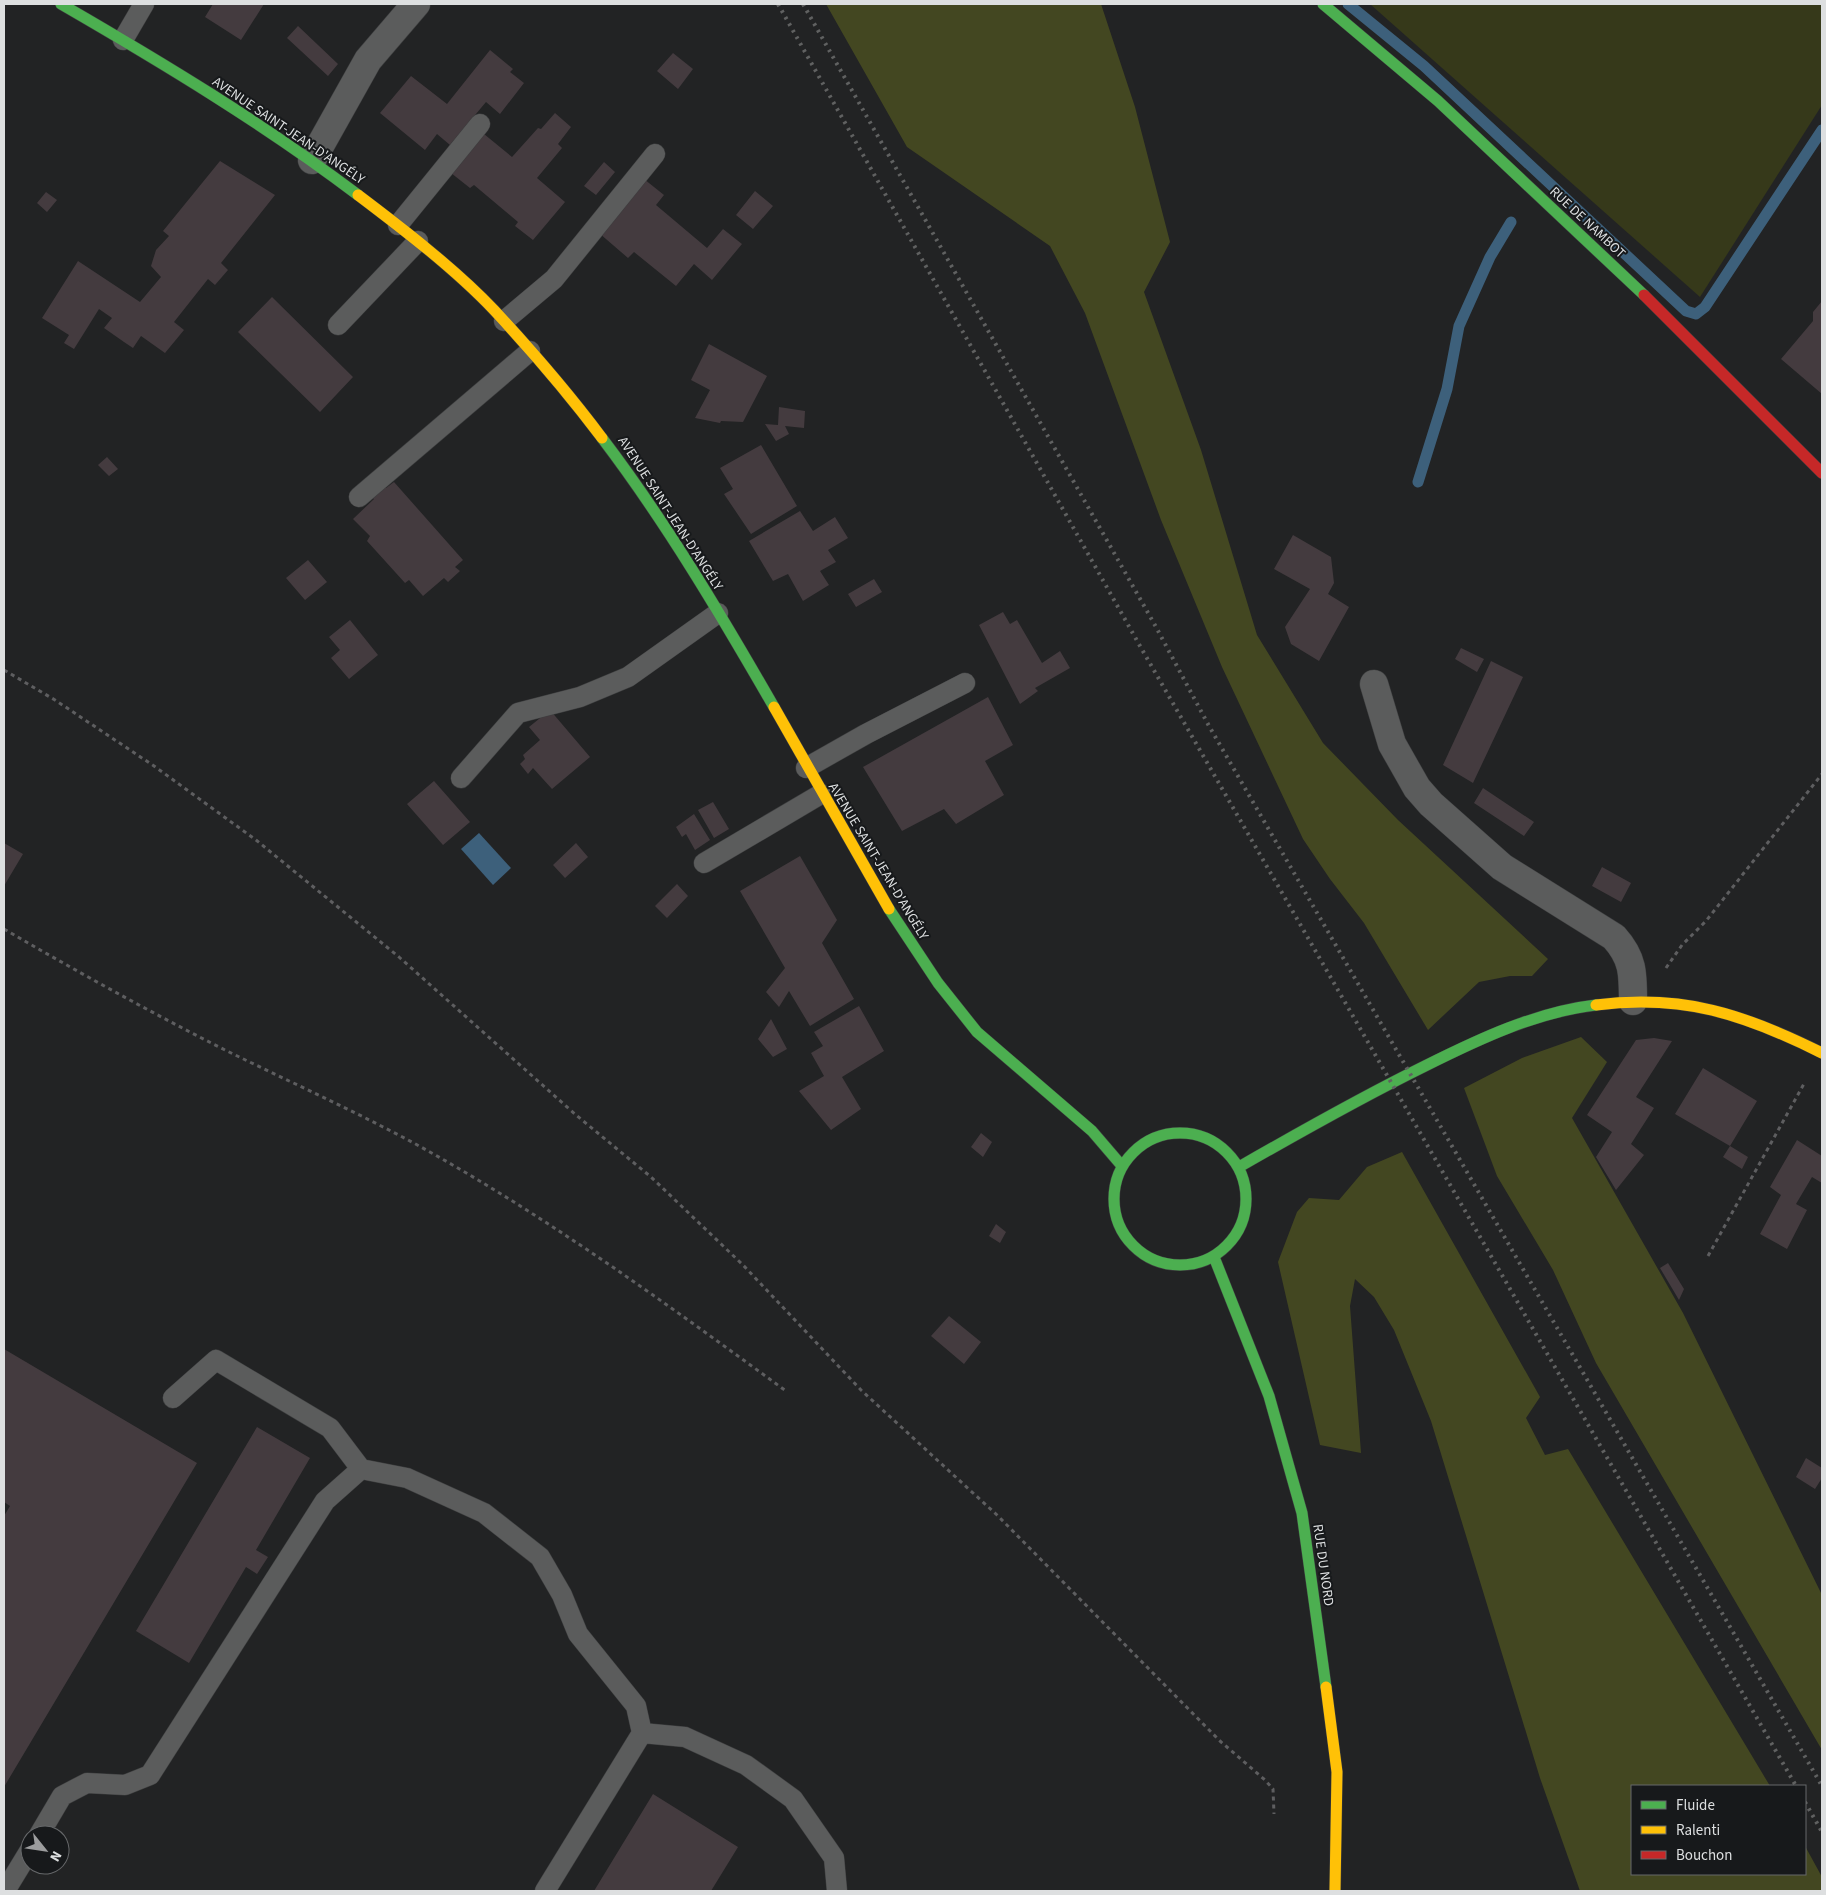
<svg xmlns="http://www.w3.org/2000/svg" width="1826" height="1895" font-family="'Source Sans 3',sans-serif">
  <rect width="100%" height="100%" fill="#222324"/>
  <path fill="#36391a" d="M1370,4H1822V105L1700,297Z"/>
  <path fill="#434721" d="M826,4H1101L1135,107L1170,242L1144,292L1201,450L1257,635L1323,743L1398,820L1548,959L1532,976H1510L1479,982L1428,1030L1364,923L1330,879L1303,839L1222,667L1161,520L1085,313L1050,246L907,147Z
    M1581,1037L1607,1062L1572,1118L1683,1313L1822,1595V1750L1596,1363L1553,1270L1497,1176L1464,1088L1522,1058Z
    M1402,1152L1540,1397L1526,1418L1545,1455L1568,1449L1770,1786H1632V1874H1805V1846L1822,1877V1891H1580L1540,1778L1431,1421L1394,1330L1374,1297L1355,1279L1350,1306L1361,1453L1320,1445L1278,1262L1297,1212L1309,1198L1339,1200L1367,1167Z"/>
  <path fill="#3d607b" d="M479,833L511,868L493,885L461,849Z"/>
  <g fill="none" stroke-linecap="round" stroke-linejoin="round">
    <path stroke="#3d607b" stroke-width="11" d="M1348,4L1424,66L1686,311L1696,314L1705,307L1822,130
      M1418,482L1447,389L1459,326L1490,257L1511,222"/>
  </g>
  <path fill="#443b3f" d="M213,4H264L241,40L205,17Z
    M298,26L338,64L328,76L287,38Z
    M490,50L513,69L510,72L524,83L500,114L486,102L450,145L437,134L425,150L380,113L411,76L447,104Z
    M673,53L693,69L678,89L657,71Z
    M555,113L571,127L558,144L562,148L537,178L565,202L533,240L515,226L518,222L474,185L470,188L451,173L484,134L512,157L538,128L541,129Z
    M220,161L275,195L221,263L228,270L215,285L208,279L174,322L184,330L165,353L141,336L133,348L124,342L104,328L112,318L99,309L74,349L64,343L69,335L42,318L78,261L140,302L161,277L151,266L156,250L169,236L163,231Z
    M604,162L615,172L596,195L584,186Z
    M644,179L664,195L656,205L707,248L723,229L742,244L712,280L694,264L676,286L634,252L628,258L599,233Z
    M755,191L773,206L753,229L736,215Z
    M46,192L57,200L47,212L37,203Z
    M272,297L353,377L320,412L238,332Z
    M1822,301V394L1781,359L1813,321V312Z
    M709,344L767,376L743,422L721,421L720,423L695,418L710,390L691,380Z
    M779,407L805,411L804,428L785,426L789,434L776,441L765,424L778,425Z
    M761,445L797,506L751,534L724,494L733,489L720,468Z
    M107,457L118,469L109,476L98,465Z
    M394,482L463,560L455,567L460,571L448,582L444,578L423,596L409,580L405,583L367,541L370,536L353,519L374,499L370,495L383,485L386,488Z
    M800,511L813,531L835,517L848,538L828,550L836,562L820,571L829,585L803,601L788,574L773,581L749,541Z
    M1293,535L1331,557L1334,583L1328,594L1349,607L1319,661L1291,644L1285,627L1310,589L1274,569Z
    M308,560L327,582L305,600L286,578Z
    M874,579L882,592L856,607L848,594Z
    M1003,612L1010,624L1017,620L1042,663L1060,651L1070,668L1035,688L1038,691L1020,704L979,625Z
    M350,620L378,655L349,679L331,658L340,650L329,637Z
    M1461,648L1484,659L1477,672L1455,659Z
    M1491,661L1523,677L1473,783L1443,765Z
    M988,697L1013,745L985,761L1004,795L956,824L944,809L902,831L863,767Z
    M550,710L590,757L552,789L533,768L528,774L520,764L525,759L523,755L540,740L529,727Z
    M434,781L470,822L443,845L407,804Z
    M1483,788L1534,822L1524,836L1474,803Z
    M713,802L729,829L714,838L698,810Z
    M694,814L710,840L695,850L686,834L682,837L676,827Z
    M4,843L23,854L4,886Z
    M576,843L588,857L565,878L553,865Z
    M800,856L837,920L822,943L854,999L810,1026L789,991L779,1007L766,992L785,968L740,891Z
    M1602,867L1631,883L1621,902L1592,886Z
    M677,884L688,896L667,918L655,906Z
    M859,1006L884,1051L842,1077L861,1109L831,1130L799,1091L824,1076L811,1053L823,1046L814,1032Z
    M771,1019L787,1049L773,1057L758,1039Z
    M1654,1038L1672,1041L1636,1097L1654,1108L1631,1144L1644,1155L1616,1190L1596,1157L1612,1132L1587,1115L1636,1040Z
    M1703,1068L1757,1101L1730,1146L1675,1114Z
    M981,1133L992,1142L983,1157L971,1147Z
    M1797,1140L1822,1156V1183L1812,1177L1796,1204L1807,1210L1787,1249L1760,1234L1781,1195L1770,1187Z
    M1730,1146L1748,1157L1742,1169L1723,1157Z
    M996,1224L1006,1232L1000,1243L989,1236Z
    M1668,1263L1684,1289L1679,1300L1660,1268Z
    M949,1316L981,1342L964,1364L931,1336Z
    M4,1349L197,1463L4,1787V1516L10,1506L4,1502Z
    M257,1427L310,1458L256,1550L268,1557L257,1574L246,1567L189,1663L136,1631Z
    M1806,1458L1822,1468V1478L1815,1489L1796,1477Z
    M653,1794L738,1847L711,1891H594Z"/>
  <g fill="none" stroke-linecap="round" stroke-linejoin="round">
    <g stroke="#3d3e3f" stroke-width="21">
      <path id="lane" d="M123,40L144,4
        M398,225L480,124
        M504,321L554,279L655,154
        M338,325L418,241
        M359,497L530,351
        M806,768L866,734L965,683
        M461,778L518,713L580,697L628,677L718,613
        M704,863L821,794
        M173,1398L216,1360L330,1428L361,1469
        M642,1733L685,1737L746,1765L793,1799L834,1858L837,1891
        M39,1835L62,1796L87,1783L125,1785L150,1775L325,1501L361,1469L407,1478L484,1513L540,1557L562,1595L578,1634L636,1706L642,1733L545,1891
        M5,1891L30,1850"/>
    </g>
    <g stroke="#3d3e3f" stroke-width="29">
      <path id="street" d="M312,160L368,60L416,4
        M1374,684L1392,744L1417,788L1431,804L1502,867L1614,937C1633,958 1633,973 1633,1001"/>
    </g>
    <g stroke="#3d3e3f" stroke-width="12">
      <path id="fast" d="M61,4C163,63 264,124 358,195
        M1323,4L1438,101L1644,295
        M602,438C666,522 721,615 774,707
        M889,909L938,983L977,1032L1092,1131L1122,1166
        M1114 1199a66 66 0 1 1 132 0a66 66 0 1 1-132 0Z
        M1239,1167C1300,1132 1362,1097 1425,1066C1479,1039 1536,1012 1596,1005
        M1214,1257L1269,1396L1302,1513L1326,1687"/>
    </g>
    <g stroke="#3d3e3f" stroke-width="12">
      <path id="slow" d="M358,195C403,229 455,269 494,310C532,351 569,394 602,438
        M774,707L889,909
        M1596,1005C1683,994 1744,1014 1822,1053
        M1326,1687L1337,1772L1335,1891"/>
    </g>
    <g stroke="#3d3e3f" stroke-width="12">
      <path id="jam" d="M1644,295L1822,473"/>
    </g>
    <path stroke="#5e5e60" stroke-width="3" stroke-dasharray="4 4" stroke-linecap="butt" d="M4,670L55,700L154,766L256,840L399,957L576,1115L651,1177L743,1265L861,1390L997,1515L1220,1741L1265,1780L1273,1789L1274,1814
      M4,929C76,971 150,1012 225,1050C290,1082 357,1112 421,1147C549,1218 668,1305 786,1391
      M1666,968L1682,945L1706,921L1822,774
      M1708,1256L1805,1082"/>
    <use href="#lane" stroke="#5b5c5c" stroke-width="20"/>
    <use href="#street" stroke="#5b5c5c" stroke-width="28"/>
    <use href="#fast" stroke="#4caf50" stroke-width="11"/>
    <use href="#slow" stroke="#ffc107" stroke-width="11"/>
    <use href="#jam" stroke="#c62828" stroke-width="11"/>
    <path stroke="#606161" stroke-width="4" stroke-dasharray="2.5 5" stroke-linecap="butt" d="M778,4L1140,646L1796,1786
      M803,4L1156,627L1209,726L1822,1786
      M1805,1802L1822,1832"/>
  </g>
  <g text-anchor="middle" stroke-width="4" stroke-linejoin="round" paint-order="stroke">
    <g font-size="14" fill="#dddfe0" stroke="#17191b">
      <text transform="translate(289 130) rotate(34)" y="5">AVENUE SAINT-JEAN-D'ANGÉLY</text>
      <text transform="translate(1588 222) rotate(43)" y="5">RUE DE NAMBOT</text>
      <text transform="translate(671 513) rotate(57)" y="5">AVENUE SAINT-JEAN-D'ANGÉLY</text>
      <text transform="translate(879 861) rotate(59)" y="5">AVENUE SAINT-JEAN-D'ANGÉLY</text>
      <text transform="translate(1324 1565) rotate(82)" y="5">RUE DU NORD</text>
    </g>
  </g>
  <rect width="1826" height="1895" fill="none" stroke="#dddfe0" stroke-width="10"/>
  <rect x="1631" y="1785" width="175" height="90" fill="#17191b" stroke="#66686a"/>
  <rect x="1641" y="1801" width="25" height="8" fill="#4caf50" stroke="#66686a"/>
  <text x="1676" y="1810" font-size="15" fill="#dddfe0">Fluide</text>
  <rect x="1641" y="1826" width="25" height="8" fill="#ffc107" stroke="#66686a"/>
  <text x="1676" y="1835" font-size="15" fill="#dddfe0">Ralenti</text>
  <rect x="1641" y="1851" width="25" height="8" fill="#c62828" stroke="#66686a"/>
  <text x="1676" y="1860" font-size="15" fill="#dddfe0">Bouchon</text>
  <g transform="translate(45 1850) rotate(120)"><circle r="24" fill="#17191b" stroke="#66686a"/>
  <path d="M0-4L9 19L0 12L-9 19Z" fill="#9c9d9e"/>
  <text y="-8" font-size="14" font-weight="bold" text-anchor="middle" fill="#dddfe0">N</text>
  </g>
</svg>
